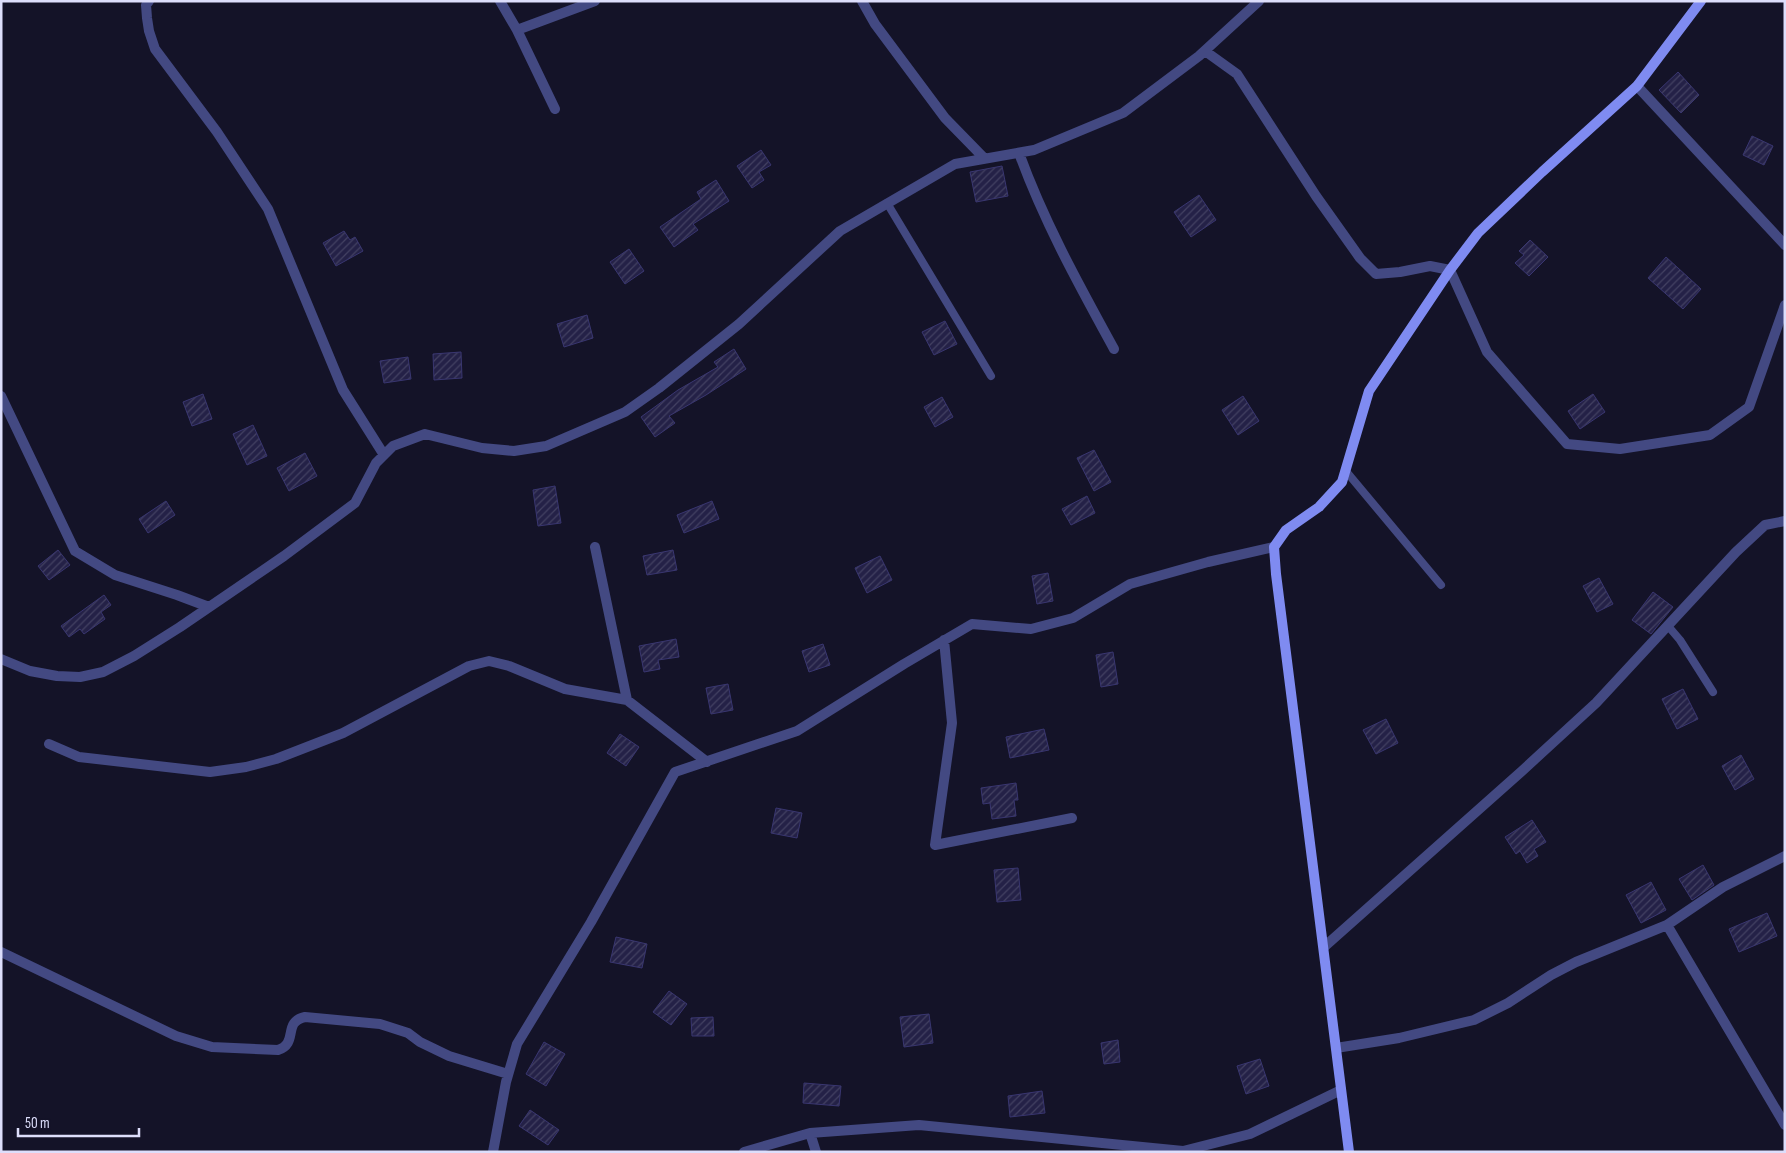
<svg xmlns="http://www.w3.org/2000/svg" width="1786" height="1153" font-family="'Sofia Sans Condensed',sans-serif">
  <defs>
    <pattern id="building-hatch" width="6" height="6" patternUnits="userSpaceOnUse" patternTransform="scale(1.25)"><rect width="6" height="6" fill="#242147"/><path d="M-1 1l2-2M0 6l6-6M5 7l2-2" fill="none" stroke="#434162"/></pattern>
  </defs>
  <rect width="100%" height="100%" fill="#141328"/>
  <path fill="url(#building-hatch)" stroke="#393670" d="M1678,72L1699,95L1681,113L1659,90Z
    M1752,136L1773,146L1764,165L1743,155Z
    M761,150L771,165L759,172L764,180L752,188L737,166Z
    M1002,166L1008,196L976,202L970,172Z
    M716,180L729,201L693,224L698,230L674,247L660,227L701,199L697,192Z
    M1199,195L1216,220L1191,237L1174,212Z
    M344,231L350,240L355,237L363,251L336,266L323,243Z
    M1530,240L1548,257L1529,276L1515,263L1524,255L1519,251Z
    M629,249L644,271L625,284L610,262Z
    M1666,257L1701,289L1683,309L1648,278Z
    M587,315L593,338L564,347L557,324Z
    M945,321L957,344L934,355L922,332Z
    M734,349L746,369L706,395L669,416L675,423L655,437L641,417L678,390L718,367L714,362Z
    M461,352L462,378L434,380L433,354Z
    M408,357L411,379L384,383L380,361Z
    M203,394L212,419L192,426L183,402Z
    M1593,394L1605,412L1580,429L1568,411Z
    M1243,396L1259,421L1238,435L1222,410Z
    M942,397L953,417L935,427L924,407Z
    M253,425L267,456L247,465L233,434Z
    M1094,450L1111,482L1094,491L1077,458Z
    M305,453L317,476L289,491L277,468Z
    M555,486L561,523L538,526L533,490Z
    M1087,496L1095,513L1071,525L1062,509Z
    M166,501L175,515L148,533L139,519Z
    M712,501L719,519L684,533L677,515Z
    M58,550L70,565L49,580L38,566Z
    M673,550L677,570L647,575L643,556Z
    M880,556L892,580L867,593L855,568Z
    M1048,573L1053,601L1037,604L1032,576Z
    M1599,578L1613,604L1597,612L1583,586Z
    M1653,592L1673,607L1651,634L1632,620Z
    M104,595L111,605L101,612L105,619L84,634L80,629L69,637L61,626Z
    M676,639L679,657L658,660L660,669L644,672L639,646Z
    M823,644L830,665L809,672L802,651Z
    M1113,652L1118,684L1101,687L1096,655Z
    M728,684L733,710L711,714L706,688Z
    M1683,689L1698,719L1677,729L1662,699Z
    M1386,719L1398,743L1376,754L1363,730Z
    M1044,729L1049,750L1010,758L1006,737Z
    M620,734L639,747L626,766L607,753Z
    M1741,755L1754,779L1735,790L1722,766Z
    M1016,783L1018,800H1014L1016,816L992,819L990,803L983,804L981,788Z
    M776,808L802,813L797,838L771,833Z
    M1532,820L1546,842L1534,849L1538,856L1527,863L1520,851L1516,854L1505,837Z
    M1703,865L1714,885L1692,900L1679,879Z
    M1018,868L1021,900L997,902L994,870Z
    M1651,882L1666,910L1641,923L1626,895Z
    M1767,913L1777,936L1739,952L1729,929Z
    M616,937L647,944L642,968L610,962Z
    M669,991L687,1004L671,1025L653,1012Z
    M929,1014L933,1043L904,1047L900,1017Z
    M713,1017L714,1036H692L691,1018Z
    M1118,1040L1120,1062L1104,1064L1101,1043Z
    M544,1042L565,1054L546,1086L526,1074Z
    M1260,1059L1269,1086L1246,1094L1237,1066Z
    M804,1083L841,1086L839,1106L803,1103Z
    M1042,1091L1045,1113L1010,1117L1008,1096Z
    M530,1110L559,1130L548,1145L519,1126Z"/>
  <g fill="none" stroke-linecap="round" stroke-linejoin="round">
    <path stroke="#434982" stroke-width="8" d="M887,203L991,376
      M1345,470L1441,585
      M1668,626L1680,640L1713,692"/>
    <path stroke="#434982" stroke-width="10" d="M149,1L146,5L147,18L149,31L155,49L217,132L268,209L343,390L384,455
      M500,1L517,30L555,109
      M862,1L875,24L945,118L985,159
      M517,30L595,1
      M1205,51L1237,74L1316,196L1360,258L1376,274L1400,272L1430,266L1450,270L1487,352L1567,444L1620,449L1710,435L1749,407L1785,305
      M1637,86L1785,245
      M1019,153C1044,222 1079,285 1114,349
      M1,396L75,551L115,575L177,595L209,607
      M595,547L627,700
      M944,640L952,723L935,845L1072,818
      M1,659L30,671L57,676L80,677L103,672L134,656L180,627L284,556L355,503L376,463L393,446L425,434L482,448L514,451L546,446L625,412L659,388L739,324L840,231L955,164L1034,150L1123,113L1199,56L1259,1
      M49,744L79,757L210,772L246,767L276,759L343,733L469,666L489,661L509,666L565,689L627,700L707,762
      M1667,925L1785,1125
      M1324,947L1522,771L1596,703L1736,552L1765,525L1785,521
      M1,952L176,1036L212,1047L278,1050C299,1043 282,1022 305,1017L380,1024L408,1033L420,1042L449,1056L508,1074
      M1336,1048L1399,1038L1474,1020L1508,1003L1551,975L1576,962L1667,925L1723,887L1785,856
      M810,1133L816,1152
      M493,1152L506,1082L517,1044L591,922L675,772L797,731L904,664L972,624L1031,629L1073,618L1130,584L1208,562L1274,547
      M744,1152L810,1133L919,1125L1183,1151L1250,1134L1341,1090"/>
    <path stroke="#7f8bf1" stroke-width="10" d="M1349,1152L1276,574L1274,547L1286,530L1319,507L1342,482L1369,391L1450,270L1478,233L1542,172L1637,86L1701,1"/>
  </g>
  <rect width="1786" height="1153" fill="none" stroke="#dddefb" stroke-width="5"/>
  <path d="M18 1128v8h121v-8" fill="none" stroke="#dddefb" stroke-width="2.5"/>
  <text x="25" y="1128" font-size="15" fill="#dddefb" stroke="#141328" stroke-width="4" paint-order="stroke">50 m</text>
</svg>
